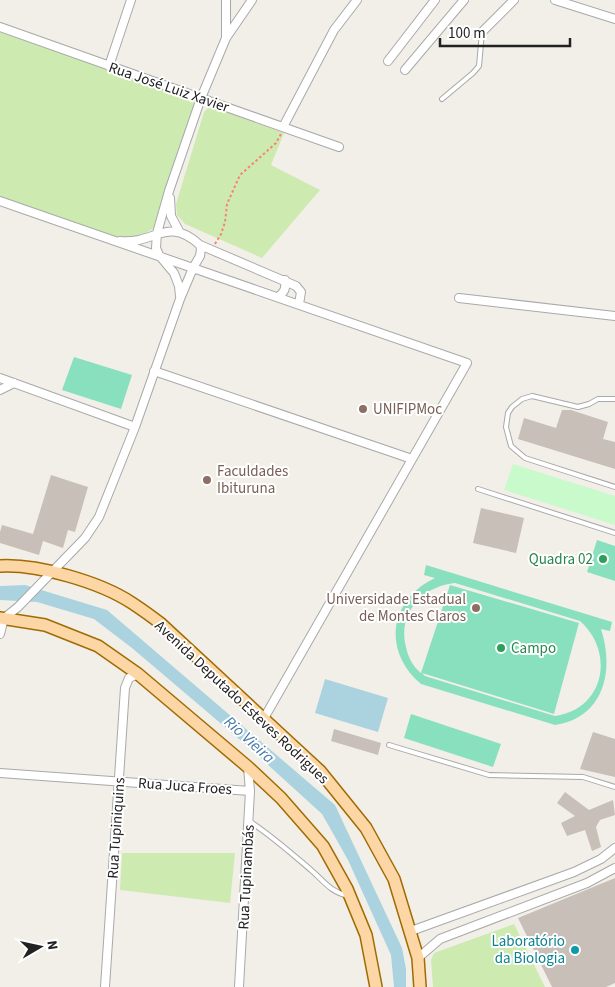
<svg xmlns="http://www.w3.org/2000/svg" width="615" height="987" font-family="'Source Sans 3',sans-serif">
  <rect width="100%" height="100%" fill="#f2efe9"/>
  <path fill="#cdebb0" d="M0,32L192,99L195,101V105L154,228C142,236 131,239 116,238L0,197Z
    M208,108H214L284,133L271,165L320,190L262,258L185,224L177,215L176,204L204,112Z
    M122,853H235L230,903L120,890Z
    M514,924L545,987H433L431,960L434,953Z"/>
  <path fill="#c8facc" d="M513,464L615,496V525L504,490Z"/>
  <path fill="#88e0be" fill-rule="evenodd" d="M74,357L132,375L121,409L62,390Z
    M597,540L615,546V581L587,572Z
    M426,565L612,622L610,631L601,629C615,672 603,718 555,725L421,684C382,651 389,600 435,578L424,575ZM455,583L580,621C615,652 605,709 555,716L425,676L422,673L554,714L579,623L450,585L421,673C413,667 408,657 406,647C397,613 423,586 455,583Z
    M411,714L501,744L493,767L404,738Z"/>
  <path fill="#aad3df" d="M25,585L107,610L335,805L402,948L406,969V987H394L391,955L348,860L322,814L245,744L132,648L94,619L37,602L0,600V586Z
    M325,679L388,698L378,732L315,713Z"/>
  <path fill="#c7bfb8" d="M562,410H571L608,422L603,439L615,442V469L518,439L524,418L556,428Z
    M51,475L88,487L75,532L68,530L63,548L43,541L39,555L0,543V532L2,525L33,534Z
    M481,508L524,518L516,553L473,543Z
    M334,729L381,743L378,755L331,741Z
    M593,732L615,739V777L580,769Z
    M565,792L589,810L613,800L615,815L600,820L596,827L601,847L592,851L585,830L567,836L561,823L575,816L557,803Z
    M615,878V983L606,987H552L518,918Z"/>
  <g fill="none" stroke-linecap="round" stroke-linejoin="round">
    <g stroke="#a9a9a9" stroke-width="6">
      <path id="lane" d="M442,99L473,73L479,66L482,32
        M615,399H598L589,404L578,407L532,396L522,399L512,407L508,413L506,427L511,446L525,458L615,487
        M478,489L615,533
        M389,745L489,775L583,777L615,787
        M249,821C271,835 291,853 311,870C325,882 329,891 348,896"/>
    </g>
    <g stroke="#a9a9a9" stroke-width="10">
      <path id="street" d="M226,0V38
        M555,0L615,19
        M0,27L339,147
        M482,32L514,0
        M388,61L435,0
        M109,66L131,0
        M405,70L464,0
        M283,127L334,30L357,0
        M170,198L171,216L179,231
        M0,201C155,256 311,308 467,363L263,720
        M120,241C155,245 166,215 200,245L296,286L301,292L299,304
        M180,296L179,286L174,273L159,255L156,248L157,233L169,191L201,98L226,38L252,0
        M278,297C285,292 286,288 285,280
        M459,298L615,316
        M154,371L412,459
        M0,378L135,427
        M0,390L14,383
        M3,619L18,607L85,538L99,517L135,427L180,299L193,268L200,256L201,249L200,245
        M0,634L4,618
        M0,773L250,791
        M411,931L574,872L601,859L615,848
        M418,958L440,939L587,883L615,868
        M105,987L125,688L129,678L138,674
        M239,987L250,791L248,767"/>
    </g>
    <g stroke="#a06b00" stroke-width="14">
      <path id="primary" d="M0,566C38,564 100,582 132,603C141,609 151,616 160,623L320,771L366,828L394,879L418,958L420,987
        M0,618L45,625L98,646L138,674L248,767L281,798L323,846L347,889L366,935L376,987"/>
    </g>
    <path stroke="#fa8072" stroke-width="2" stroke-dasharray="2.5 2.5" stroke-linecap="butt" d="M215,244L221,234L225,222L227,204L240,175L276,143L281,134"/>
    <use href="#lane" stroke="#fff" stroke-width="4"/>
    <use href="#street" stroke="#fff" stroke-width="8"/>
    <use href="#primary" stroke="#fcd6a4" stroke-width="11"/>
  </g>
  <g fill="#8d6e63" stroke="#fff" stroke-width="2">
    <circle cx="363" cy="409" r="5"/>
    <circle cx="207" cy="480" r="5"/>
    <circle cx="476" cy="608" r="5"/>
  </g>
  <g fill="#2e9e5b" stroke="#fff" stroke-width="2">
    <circle cx="603" cy="559" r="5"/>
    <circle cx="501" cy="648" r="5"/>
  </g>
  <circle fill="#0f9aa8" stroke="#fff" stroke-width="2" cx="575" cy="950" r="5"/>
  <g text-anchor="middle" stroke-width="4" stroke-linejoin="round" paint-order="stroke">
    <g font-size="15" fill="#222" stroke="#fff">
      <text transform="translate(169 87) rotate(19)" y="5">Rua José Luiz Xavier</text>
      <text transform="translate(242 702) rotate(43)" y="5">Avenida Deputado Esteves Rodrigues</text>
      <text transform="translate(185 786) rotate(4)" y="5">Rua Juca Froes</text>
      <text transform="translate(116 828) rotate(-86)" y="5">Rua Tupiniquins</text>
      <text transform="translate(246 877) rotate(-87)" y="5">Rua Tupinambás</text>
    </g>
    <g font-size="15" fill="#785e54" stroke="#fff" text-anchor="start">
      <text x="373" y="414">UNIFIPMoc</text>
      <text x="217" y="476">Faculdades<tspan x="217" dy="17">Ibituruna</tspan></text>
      <text x="466" y="604" text-anchor="end">Universidade Estadual<tspan x="466" dy="17">de Montes Claros</tspan></text>
    </g>
    <g font-size="15" fill="#27864d" stroke="#fff" text-anchor="end">
      <text x="593" y="564">Quadra 02</text>
      <text x="511" y="653" text-anchor="start">Campo</text>
    </g>
    <g font-size="15" fill="#0d838f" stroke="#fff" text-anchor="end">
      <text x="565" y="946">Laboratório<tspan x="565" dy="17">da Biologia</tspan></text>
    </g>
    <g font-size="16" font-style="italic" fill="#4a7aab" stroke="#fff">
      <text transform="translate(250 739) rotate(42)" y="6">Rio Vieira</text>
    </g>
  </g>
  <g transform="translate(40 947) rotate(81)" stroke="#ffffff" stroke-width="4" paint-order="stroke">
  <path d="M0-4L9 19L0 12L-9 19Z" fill="#222222"/>
  <text y="-8" font-size="14" font-weight="bold" text-anchor="middle" fill="#222222">N</text>
  </g>
  <path d="M440 38v8h130v-8" fill="none" stroke="#222222" stroke-width="2.5"/>
  <text x="448" y="38" font-size="15" fill="#222222" stroke="#ffffff" stroke-width="4" paint-order="stroke">100 m</text>
</svg>
